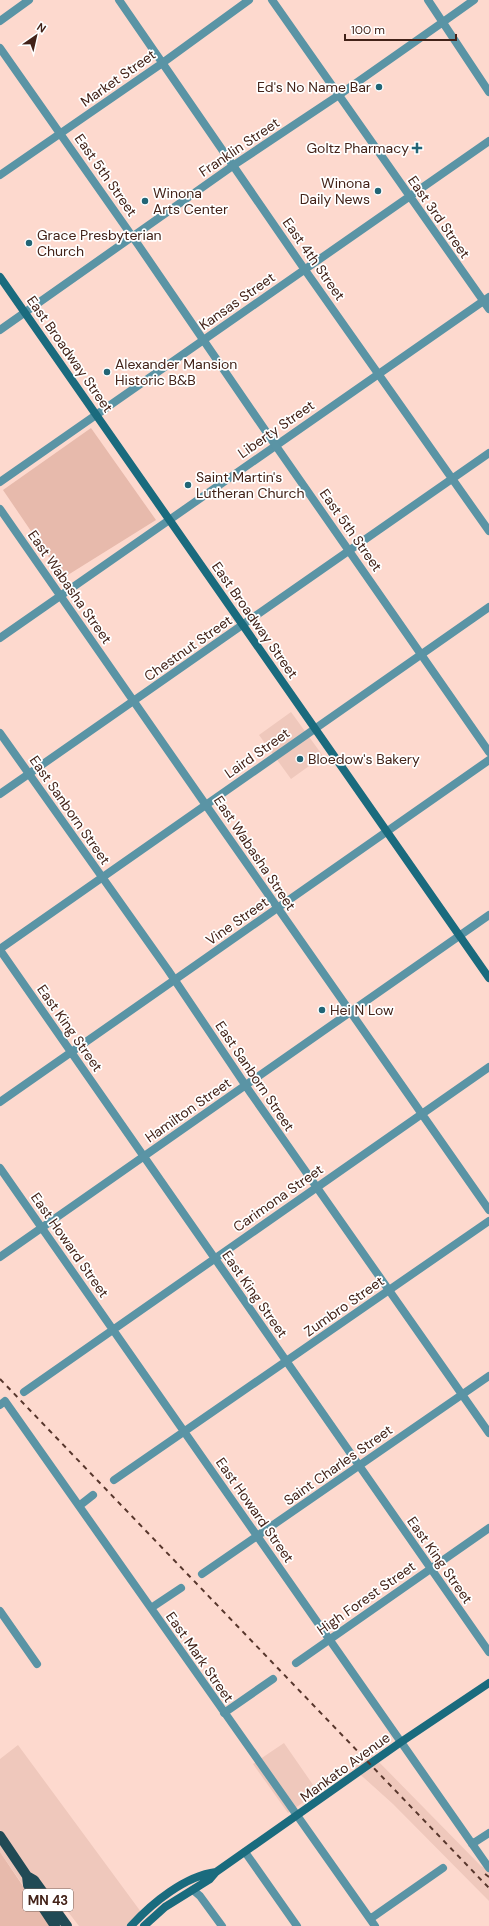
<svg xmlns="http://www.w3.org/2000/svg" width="489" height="1926" font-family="'DM Sans',sans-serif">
  <rect width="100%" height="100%" fill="#fdd9ce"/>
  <path fill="#efc8bc" d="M291,712L323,756L291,779L259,735Z
    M284,1743L318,1792L288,1813L253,1764Z
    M18,1745L141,1912L127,1926H79L62,1904L34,1901L0,1852V1759Z
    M372,1755L481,1866L489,1870V1901L393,1804L353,1768Z"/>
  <path fill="#e7baac" d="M91,428L156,520L63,578L3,490Z
    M0,1852L50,1926H0Z"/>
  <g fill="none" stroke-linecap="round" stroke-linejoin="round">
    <path stroke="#5a94a5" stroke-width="8" d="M119,0L305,270L489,531
      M272,0L489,309
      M0,21L29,0
      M443,22L474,0
      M0,175L161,64L249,0
      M0,482L489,141
      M0,509C162,743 326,977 489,1210
      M0,638L489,297
      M0,794L489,453
      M0,949L489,607
      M0,950L489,1652
      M0,1102L489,760
      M0,1168L489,1868
      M24,1392L489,1067
      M0,1405L5,1401L375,1926
      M114,1480L489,1221
      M79,1506L93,1495
      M202,1574L489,1376
      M151,1608L181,1588
      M0,1611L37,1664
      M296,1663L489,1528
      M224,1713L273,1679
      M472,1844L489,1833
      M245,1852L297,1926
      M193,1890L200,1896L222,1926
      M370,1919L443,1868"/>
    <path stroke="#5a94a5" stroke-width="8" d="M428,0L489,92
      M0,48L139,246L276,446L489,752
      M0,330L234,165L339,95L443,22
      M0,733L168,970L250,1092L489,1433
      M0,1257L489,915"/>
    <path stroke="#1a6b7e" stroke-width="8" d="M0,277L489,978
      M131,1926C152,1903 185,1876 216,1872
      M144,1926L165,1907L210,1879L216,1872L401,1742L489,1683"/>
    <path stroke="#214a55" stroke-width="10" d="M0,1836L27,1876L34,1880L67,1926
      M27,1876L28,1885L55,1926"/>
    <path stroke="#57362c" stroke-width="2" stroke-dasharray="5 5" stroke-linecap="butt" d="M0,1379L489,1888
      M485,1874L489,1877"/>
  </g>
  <g fill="#216576" stroke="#fff" stroke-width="1.5">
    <circle cx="379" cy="87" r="4"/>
    <path d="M415 142h4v4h4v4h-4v4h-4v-4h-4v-4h4z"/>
    <circle cx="378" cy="191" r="4"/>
    <circle cx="145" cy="201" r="4"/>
    <circle cx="29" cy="243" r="4"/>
    <circle cx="107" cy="372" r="4"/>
    <circle cx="188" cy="485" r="4"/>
    <circle cx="300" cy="759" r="4"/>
    <circle cx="322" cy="1010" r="4"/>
  </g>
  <g text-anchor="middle" stroke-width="3.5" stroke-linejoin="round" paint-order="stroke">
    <rect fill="#fff" stroke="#7b645d" stroke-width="1" x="23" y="1889" width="50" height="22" rx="3"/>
    <g font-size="13" font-weight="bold" fill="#422218">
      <text x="48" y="1905">MN 43</text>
    </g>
    <g font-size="14" fill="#422218" stroke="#fff">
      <text transform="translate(118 78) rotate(-35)" y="5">Market Street</text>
      <text transform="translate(239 147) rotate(-34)" y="5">Franklin Street</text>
      <text transform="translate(106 175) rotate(55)" y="5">East 5th Street</text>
      <text transform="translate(439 217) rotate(55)" y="5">East 3rd Street</text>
      <text transform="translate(314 259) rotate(55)" y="5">East 4th Street</text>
      <text transform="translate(237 301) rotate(-35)" y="5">Kansas Street</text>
      <text transform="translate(70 354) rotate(55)" y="5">East Broadway Street</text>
      <text transform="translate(276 429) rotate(-35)" y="5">Liberty Street</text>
      <text transform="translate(351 530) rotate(55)" y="5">East 5th Street</text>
      <text transform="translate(70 587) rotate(55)" y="5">East Wabasha Street</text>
      <text transform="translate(255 620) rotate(55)" y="5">East Broadway Street</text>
      <text transform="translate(188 648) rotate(-35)" y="5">Chestnut Street</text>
      <text transform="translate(257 753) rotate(-35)" y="5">Laird Street</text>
      <text transform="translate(70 810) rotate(55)" y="5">East Sanborn Street</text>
      <text transform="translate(255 853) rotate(56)" y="5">East Wabasha Street</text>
      <text transform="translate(237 921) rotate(-35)" y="5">Vine Street</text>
      <text transform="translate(70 1028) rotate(55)" y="5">East King Street</text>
      <text transform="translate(255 1076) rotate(56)" y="5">East Sanborn Street</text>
      <text transform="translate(188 1110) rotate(-35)" y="5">Hamilton Street</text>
      <text transform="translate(278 1198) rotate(-35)" y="5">Carimona Street</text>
      <text transform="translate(70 1245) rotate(55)" y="5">East Howard Street</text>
      <text transform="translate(255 1294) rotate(55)" y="5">East King Street</text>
      <text transform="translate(344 1306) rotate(-35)" y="5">Zumbro Street</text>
      <text transform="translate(338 1465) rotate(-35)" y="5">Saint Charles Street</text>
      <text transform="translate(255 1510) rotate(55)" y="5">East Howard Street</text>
      <text transform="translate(440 1560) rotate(55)" y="5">East King Street</text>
      <text transform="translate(366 1598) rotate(-35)" y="5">High Forest Street</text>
      <text transform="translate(200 1657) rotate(55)" y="5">East Mark Street</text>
      <text transform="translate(345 1767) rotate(-36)" y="5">Mankato Avenue</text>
    </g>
    <g font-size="14" fill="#422218" stroke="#fff" text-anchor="start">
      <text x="371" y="92" text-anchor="end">Ed's No Name Bar</text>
      <text x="409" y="153" text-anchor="end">Goltz Pharmacy</text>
      <text x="370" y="188" text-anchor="end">Winona<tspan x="370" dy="16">Daily News</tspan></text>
      <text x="153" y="198">Winona<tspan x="153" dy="16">Arts Center</tspan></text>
      <text x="37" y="240">Grace Presbyterian<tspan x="37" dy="16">Church</tspan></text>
      <text x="115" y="369">Alexander Mansion<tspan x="115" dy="16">Historic B&amp;B</tspan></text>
      <text x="196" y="482">Saint Martin's<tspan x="196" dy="16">Lutheran Church</tspan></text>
      <text x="308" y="764">Bloedow's Bakery</text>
      <text x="330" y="1015">Hei N Low</text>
    </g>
  </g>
  <g transform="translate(36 36) rotate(34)" stroke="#ffffff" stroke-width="3" paint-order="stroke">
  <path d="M0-3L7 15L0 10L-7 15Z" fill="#422218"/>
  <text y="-6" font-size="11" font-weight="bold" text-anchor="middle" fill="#422218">N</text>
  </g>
  <path d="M345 34v6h111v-6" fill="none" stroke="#422218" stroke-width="2"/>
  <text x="351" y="34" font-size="12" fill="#422218" stroke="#ffffff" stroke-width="3" paint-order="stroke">100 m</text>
</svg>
